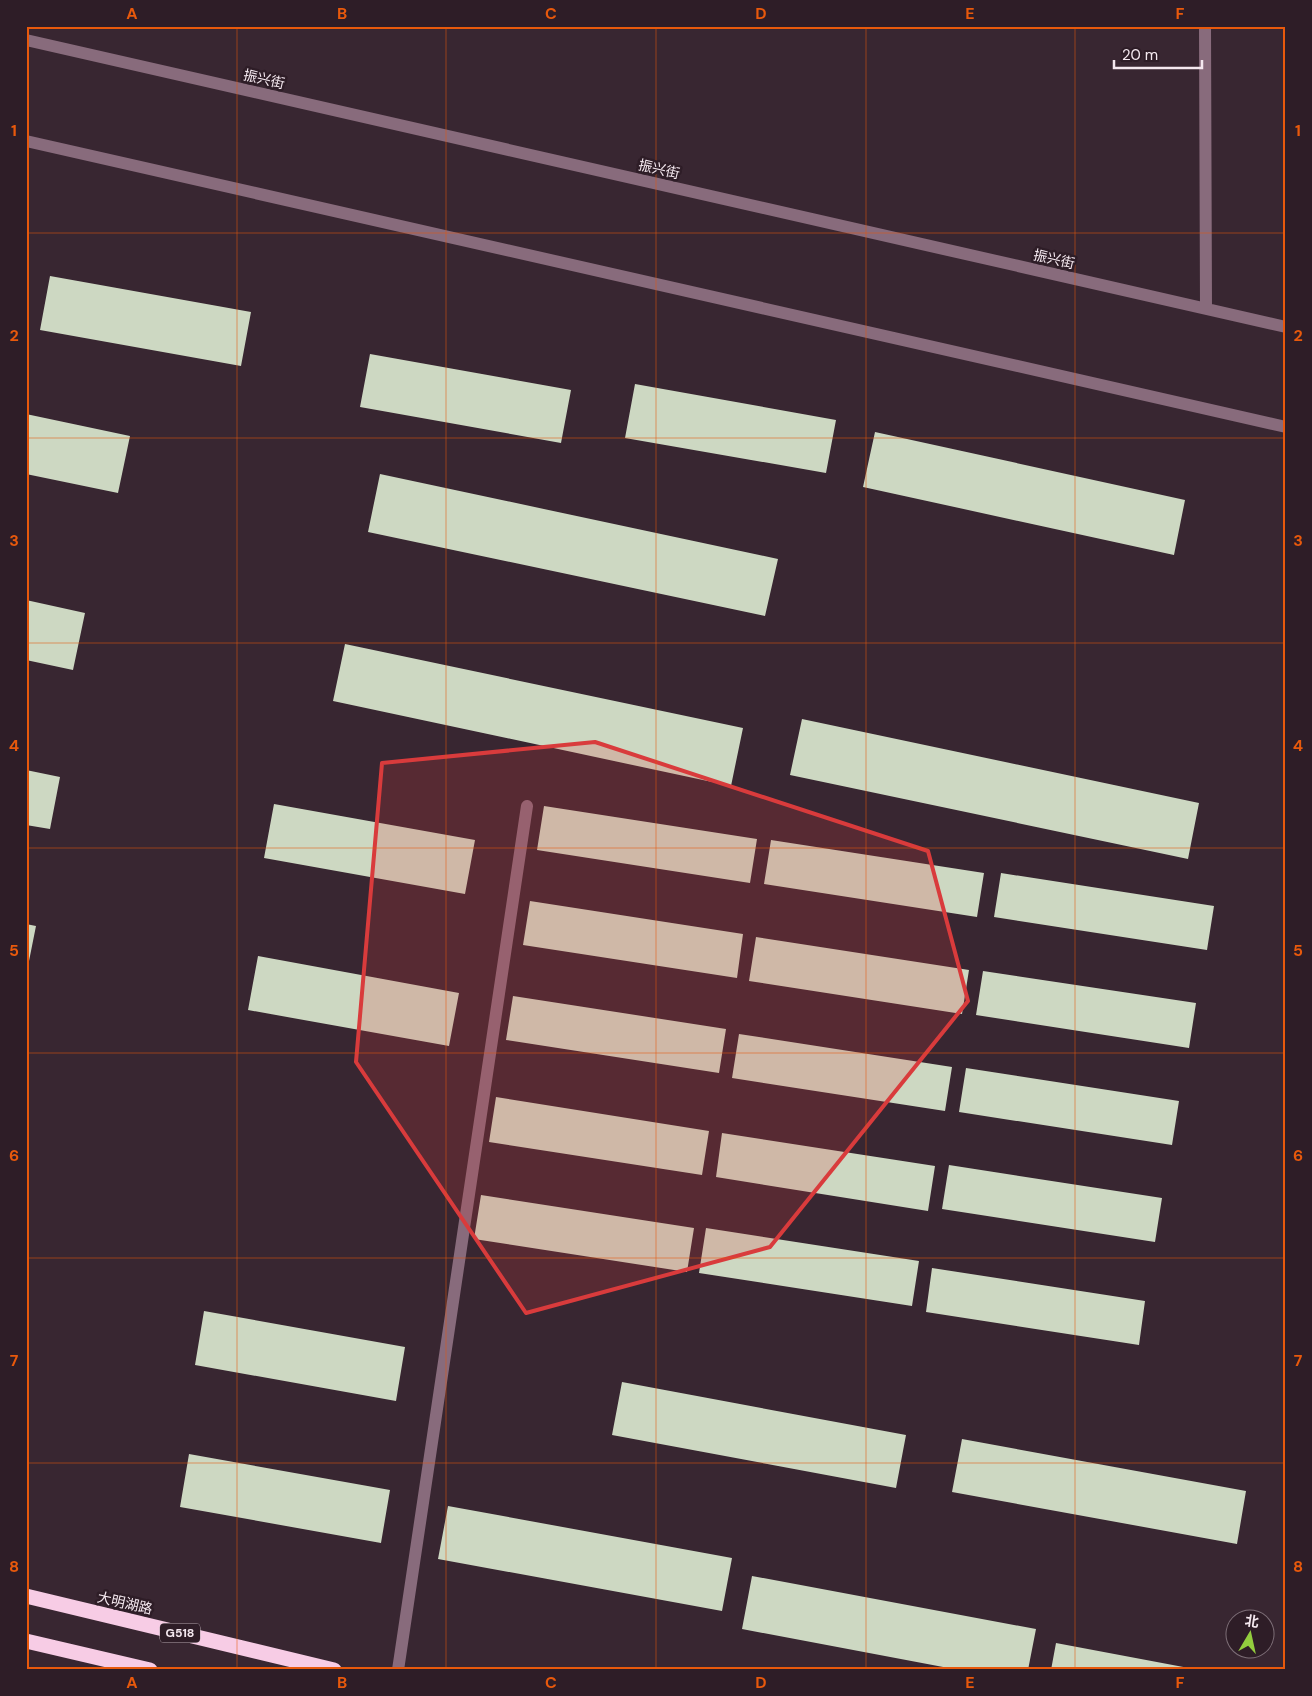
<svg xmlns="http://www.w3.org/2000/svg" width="1312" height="1696" font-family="'DM Sans','Noto Sans SC',sans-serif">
  <rect width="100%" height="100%" fill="#382631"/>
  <path fill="#cdd8c2" d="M50,276L251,312L241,366L40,330Z
    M370,354L571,390L561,443L360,407Z
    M635,384L836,420L826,473L625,438Z
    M26,414L130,436L118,493L26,474Z
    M875,432L1185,500L1174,555L863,487Z
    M380,474L778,559L765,616L368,532Z
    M26,600L85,613L73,670L26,660Z
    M345,644L743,728L731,786L333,701Z
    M802,719L1199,803L1188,859L790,775Z
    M26,770L60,777L50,829L26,825Z
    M274,804L475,840L465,894L264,858Z
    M544,806L757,839L750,883L537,850Z
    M771,840L984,873L977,917L764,884Z
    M1001,873L1214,906L1207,950L994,917Z
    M530,901L743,934L737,978L523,945Z
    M26,924L36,926L27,971H26Z
    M756,937L969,970L962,1014L749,981Z
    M258,956L459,993L449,1046L248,1010Z
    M983,971L1196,1003L1189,1048L976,1015Z
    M513,996L726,1029L719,1073L506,1040Z
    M739,1034L952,1067L945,1111L732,1078Z
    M966,1068L1179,1101L1172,1145L959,1112Z
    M496,1097L709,1131L702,1175L489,1142Z
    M722,1133L935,1166L928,1211L716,1177Z
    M949,1165L1162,1198L1155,1242L942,1209Z
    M481,1195L694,1228L687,1272L474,1239Z
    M706,1228L919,1261L912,1306L699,1273Z
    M932,1268L1145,1301L1139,1345L926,1312Z
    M204,1311L405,1347L396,1401L195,1365Z
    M622,1382L906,1435L896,1488L612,1435Z
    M962,1439L1246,1491L1237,1544L952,1492Z
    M189,1454L390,1490L381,1543L180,1507Z
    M448,1506L732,1558L722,1611L438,1559Z
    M752,1576L1036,1629L1028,1670H959L742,1629Z
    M1056,1643L1194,1669L1193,1670H1051Z"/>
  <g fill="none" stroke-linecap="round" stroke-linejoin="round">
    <path stroke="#886b7c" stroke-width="12" d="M1205,26L1206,308
      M26,40L1286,327
      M26,141L1286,427
      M398,1670L527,806"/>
    <path stroke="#f7cce5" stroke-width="15" d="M26,1596L334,1670
      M26,1641L150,1670"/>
  </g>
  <path fill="#d93b3c" fill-opacity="0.2" stroke="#d93b3c" stroke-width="4" stroke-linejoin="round" d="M595,742L928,851L968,1001L770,1247L526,1313L356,1062L382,763Z"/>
  <path fill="none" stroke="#e8590c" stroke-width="1" stroke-opacity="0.55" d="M237,26V1670M446,26V1670M656,26V1670M866,26V1670M1075,26V1670M26,233H1286M26,438H1286M26,643H1286M26,848H1286M26,1053H1286M26,1258H1286M26,1463H1286"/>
  <g text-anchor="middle" stroke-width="5" stroke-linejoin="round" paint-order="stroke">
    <rect fill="#2e1d27" stroke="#b9abb3" stroke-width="1" x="160" y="1623.5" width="40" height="19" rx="4"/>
    <g font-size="12" font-weight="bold" fill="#f4e8ef">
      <text x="180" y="1637">G518</text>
    </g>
    <g font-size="14" fill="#f4e8ef" stroke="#2e1d27">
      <text transform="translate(264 79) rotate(13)" y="5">振兴街</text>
      <text transform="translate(659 169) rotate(13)" y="5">振兴街</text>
      <text transform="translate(1054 259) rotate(13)" y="5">振兴街</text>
      <text transform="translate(125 1603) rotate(13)" y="5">大明湖路</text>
    </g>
  </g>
  <rect width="1312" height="1696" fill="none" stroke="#2e1d27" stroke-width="55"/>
  <g transform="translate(1250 1634) rotate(9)"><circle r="24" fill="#2e1d27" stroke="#7d6e77"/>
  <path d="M0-4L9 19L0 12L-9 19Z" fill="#93cd3e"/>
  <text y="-8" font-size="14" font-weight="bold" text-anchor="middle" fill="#f4e8ef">北</text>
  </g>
  <path d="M1114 60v8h88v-8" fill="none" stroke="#f4e8ef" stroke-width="2.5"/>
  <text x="1122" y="60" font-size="15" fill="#f4e8ef" stroke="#2e1d27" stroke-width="4" paint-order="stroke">20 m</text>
  <rect x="28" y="28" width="1256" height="1640" fill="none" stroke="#e8590c" stroke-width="2"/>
  <g font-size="16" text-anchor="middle" font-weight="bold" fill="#e8590c">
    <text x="132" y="19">A</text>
    <text x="342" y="19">B</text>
    <text x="551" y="19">C</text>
    <text x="761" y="19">D</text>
    <text x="970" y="19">E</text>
    <text x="1180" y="19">F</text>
    <text x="14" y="136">1</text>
    <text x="1298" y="136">1</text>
    <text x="14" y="341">2</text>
    <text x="1298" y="341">2</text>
    <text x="14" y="546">3</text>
    <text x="1298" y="546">3</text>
    <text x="14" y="751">4</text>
    <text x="1298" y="751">4</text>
    <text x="14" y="956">5</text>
    <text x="1298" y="956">5</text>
    <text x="14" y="1161">6</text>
    <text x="1298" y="1161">6</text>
    <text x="14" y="1366">7</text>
    <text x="1298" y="1366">7</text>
    <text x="14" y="1572">8</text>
    <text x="1298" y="1572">8</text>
    <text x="132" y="1688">A</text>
    <text x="342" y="1688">B</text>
    <text x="551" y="1688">C</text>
    <text x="761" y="1688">D</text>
    <text x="970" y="1688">E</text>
    <text x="1180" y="1688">F</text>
  </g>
</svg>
